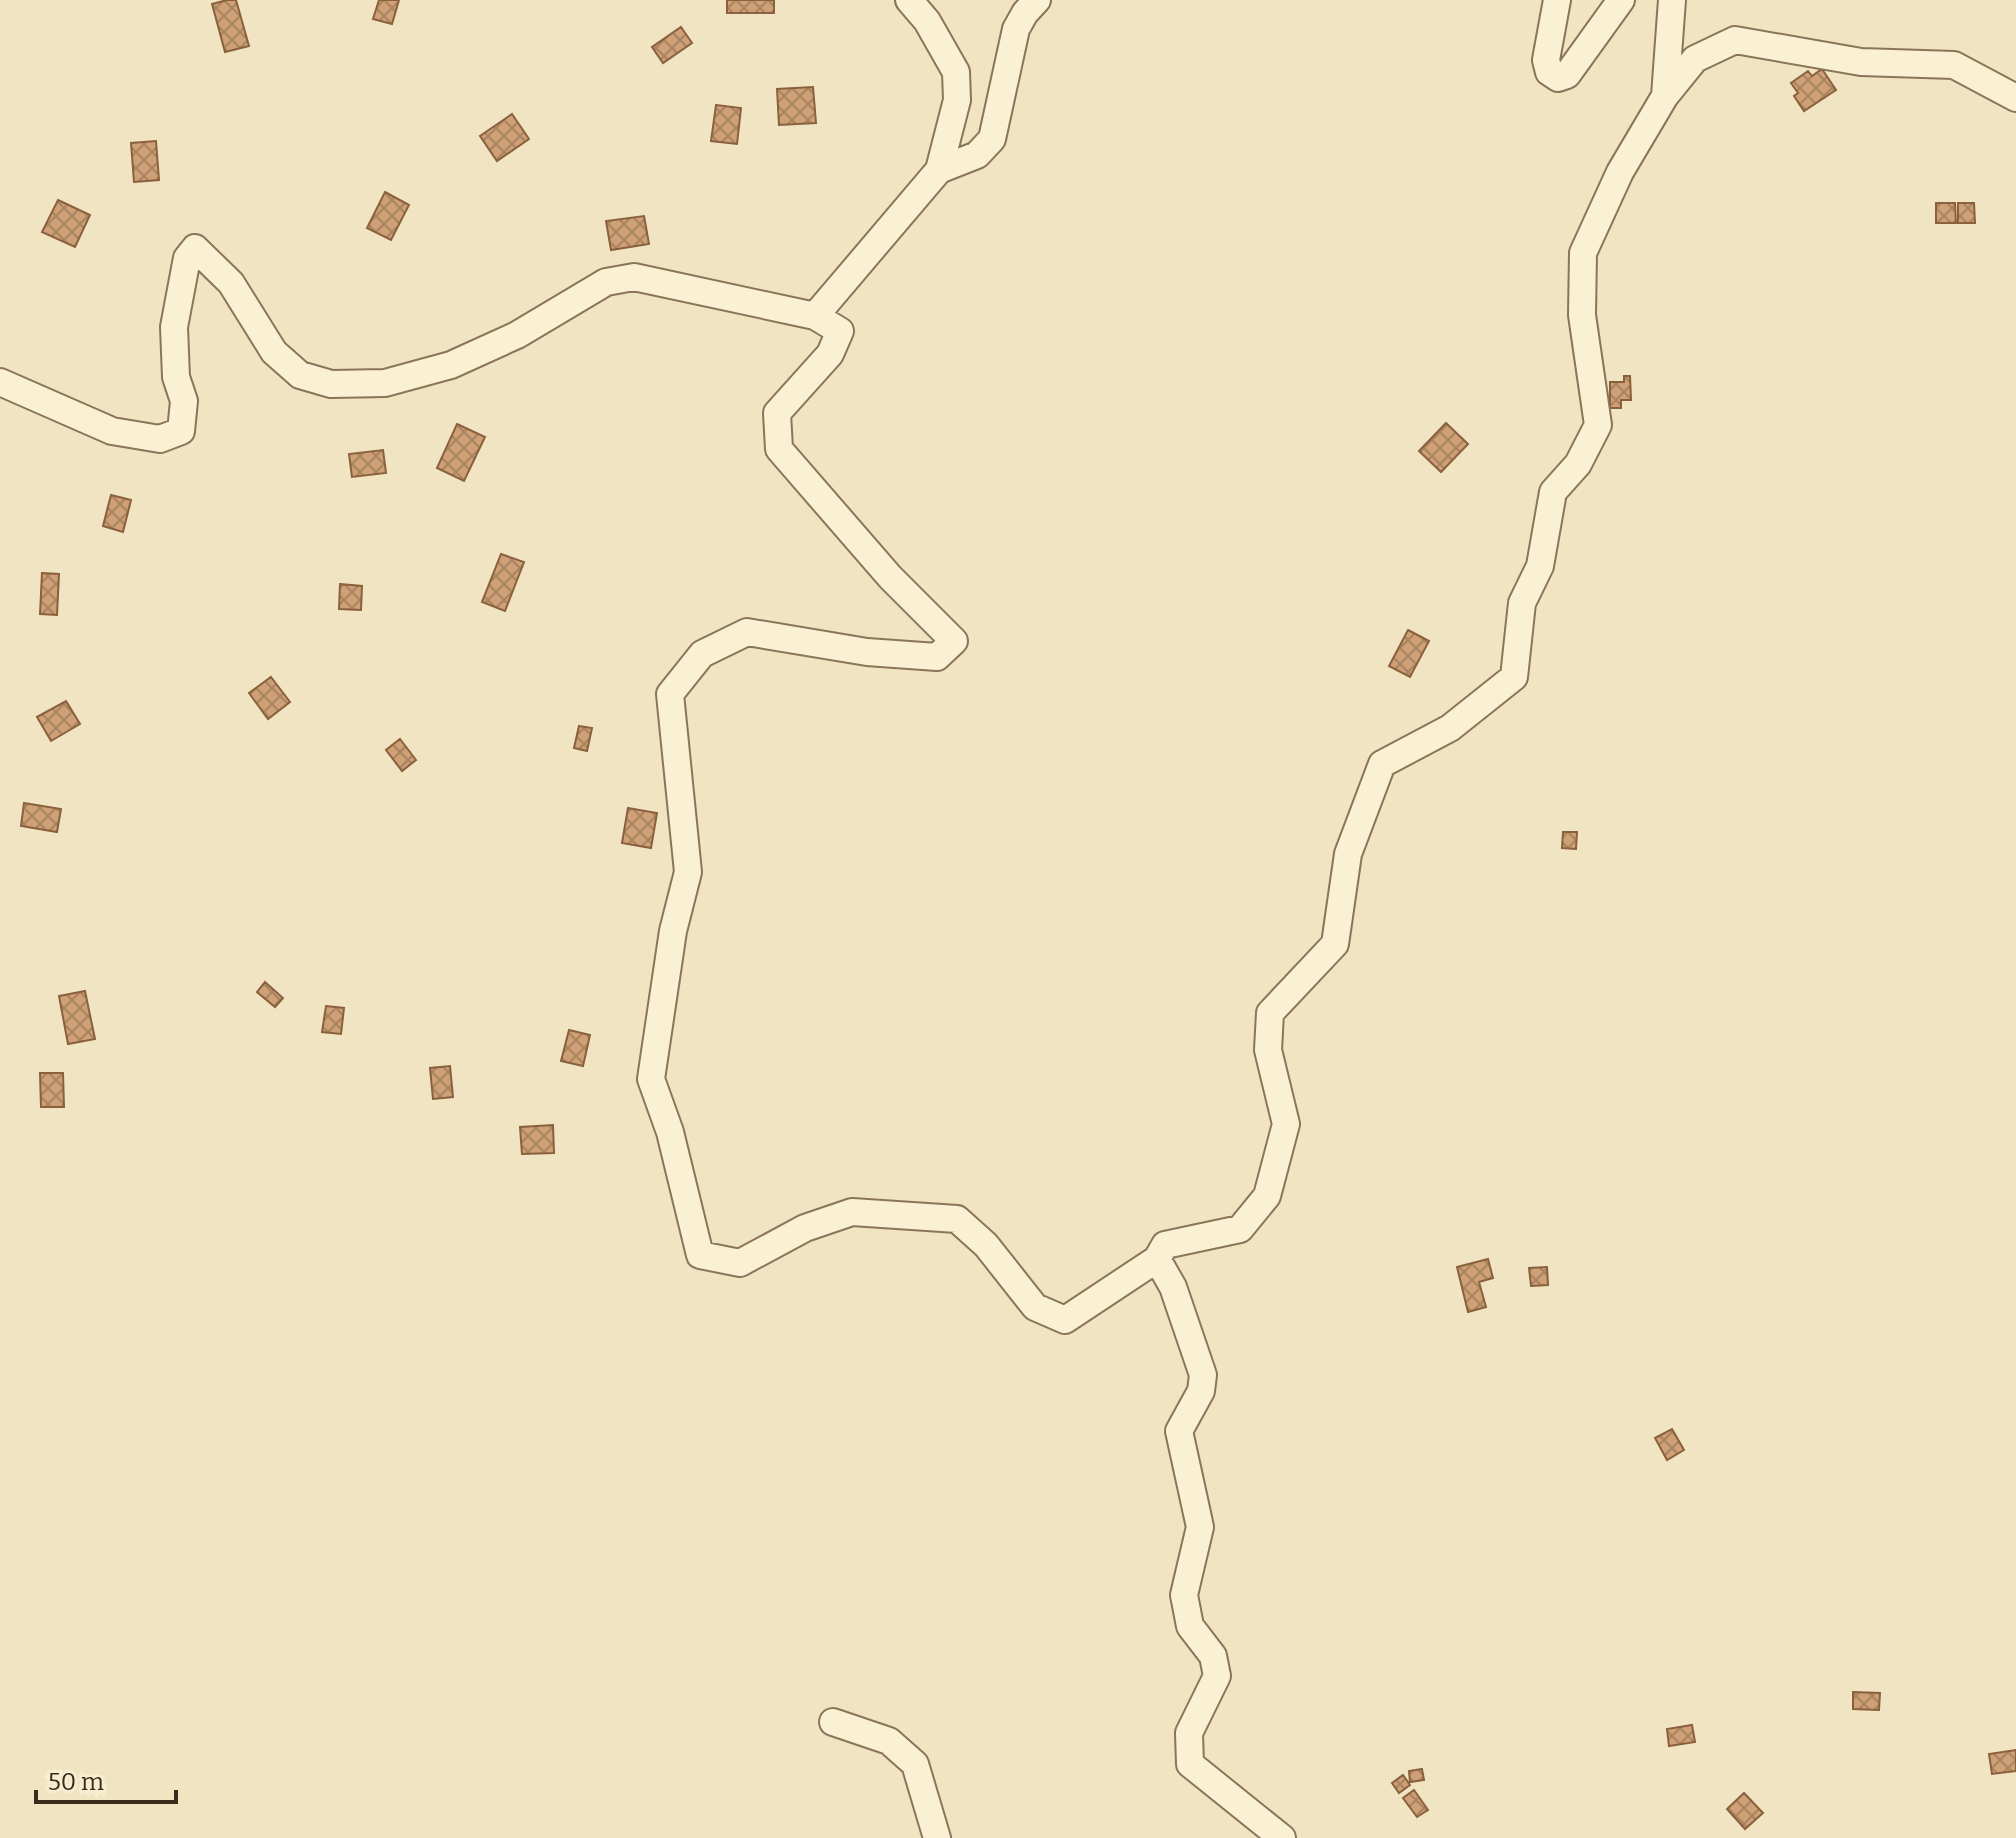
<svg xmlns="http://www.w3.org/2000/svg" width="2016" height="1838" font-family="Bitter,serif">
  <defs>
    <pattern id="building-cross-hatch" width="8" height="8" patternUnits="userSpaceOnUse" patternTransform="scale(2)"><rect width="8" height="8" fill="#cfa076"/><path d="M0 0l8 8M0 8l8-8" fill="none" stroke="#a98360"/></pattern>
  </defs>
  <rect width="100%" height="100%" fill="#f0e4c2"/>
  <path fill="url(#building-cross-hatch)" stroke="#8a603d" stroke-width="2" d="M227,0H236L249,46L225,52L212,4Z
    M379,0H399L392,24L373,19Z
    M727,0H774V13H727Z
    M681,27L692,43L663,63L652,47Z
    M1822,69L1836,90L1804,111L1794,96L1798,93L1791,83L1808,71L1812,76Z
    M813,87L816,123L779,125L777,89Z
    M716,105L741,108L737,144L711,141Z
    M512,114L529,139L497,161L480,136Z
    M156,141L159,180L134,182L131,143Z
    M385,192L409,205L391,240L367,228Z
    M58,200L90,215L75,247L42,232Z
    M1936,203H1955L1956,223H1936Z
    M1958,203H1974L1975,223H1958Z
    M644,216L649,244L611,250L606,221Z
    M1624,376H1630L1631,400H1621V408H1610V382H1624Z
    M1446,423L1468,444L1441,472L1419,451Z
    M457,424L485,437L464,481L437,468Z
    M383,450L386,473L352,477L349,454Z
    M111,495L131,500L123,532L103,526Z
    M501,554L524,562L505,611L482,602Z
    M42,573L59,574L57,615L40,614Z
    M340,584L362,586L361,610L339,609Z
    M1408,630L1429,641L1410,677L1389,666Z
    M271,677L290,702L268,719L249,693Z
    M66,701L80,724L51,741L37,717Z
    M579,726L592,728L587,751L574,748Z
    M400,739L416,760L402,771L386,750Z
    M24,803L61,809L57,832L21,826Z
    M628,808L657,813L651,848L622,843Z
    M1563,832H1577L1576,849L1562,848Z
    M265,982L283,998L275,1007L257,992Z
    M85,991L95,1039L68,1044L59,996Z
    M326,1006L344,1008L341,1034L322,1032Z
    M569,1030L590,1035L583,1066L561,1061Z
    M450,1066L453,1097L433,1099L430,1068Z
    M40,1073H63L64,1107H41Z
    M553,1125L554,1153L522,1154L520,1127Z
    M1488,1259L1493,1278L1479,1282L1486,1307L1468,1312L1457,1267Z
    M1547,1267L1548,1285L1531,1286L1529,1268Z
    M1672,1429L1684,1450L1667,1460L1655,1438Z
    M1853,1692L1880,1693L1879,1710L1853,1709Z
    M1692,1725L1695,1742L1669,1746L1667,1729Z
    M2016,1750V1771L1992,1774L1989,1754Z
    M1422,1769L1424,1780L1410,1782L1409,1771Z
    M1403,1775L1410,1785L1399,1793L1392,1783Z
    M1414,1790L1428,1810L1417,1817L1403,1798Z
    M1744,1793L1763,1813L1745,1829L1727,1809Z"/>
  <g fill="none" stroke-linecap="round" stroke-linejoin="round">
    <g stroke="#8a7558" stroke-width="30">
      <path id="minor" d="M1557,0L1546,60L1549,72L1558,78L1567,75L1621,0
        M1665,96L1672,0
        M939,170L977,155L992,139L1016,29L1025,13L1037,0
        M815,316L939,170L957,100L956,72L927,21L909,0
        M0,382L112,431L160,439L181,431L184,401L176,377L174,327L187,258L195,248L231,283L274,352L300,375L331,384L385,383L451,365L517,335L606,282L634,277L815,316L840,331L830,354L777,413L779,449L890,577L954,641L937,657L867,652L747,632L702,654L670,694L688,872L673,931L651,1079L670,1132L700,1255L740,1263L805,1228L852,1212L957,1219L986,1245L1035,1307L1065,1320L1157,1259L1165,1245L1240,1229L1267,1196L1286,1124L1268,1050L1270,1013L1335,944L1348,854L1382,764L1450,728L1514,677L1522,603L1540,566L1553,492L1578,464L1598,425L1582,315L1583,253L1620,172L1665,96L1695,59L1735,40L1861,62L1954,65L2016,98
        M1157,1259L1173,1287L1203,1375L1201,1391L1179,1431L1200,1527L1184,1595L1190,1626L1213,1656L1217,1676L1189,1733L1190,1764L1282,1838
        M833,1722L889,1741L915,1764L937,1838"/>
    </g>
    <use href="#minor" stroke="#faf1d5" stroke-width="26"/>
  </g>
  <path d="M36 1790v12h140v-12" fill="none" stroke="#392c1d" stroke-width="4"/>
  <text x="48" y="1790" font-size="24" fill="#392c1d" stroke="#f7eed2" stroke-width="6" paint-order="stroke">50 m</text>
</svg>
